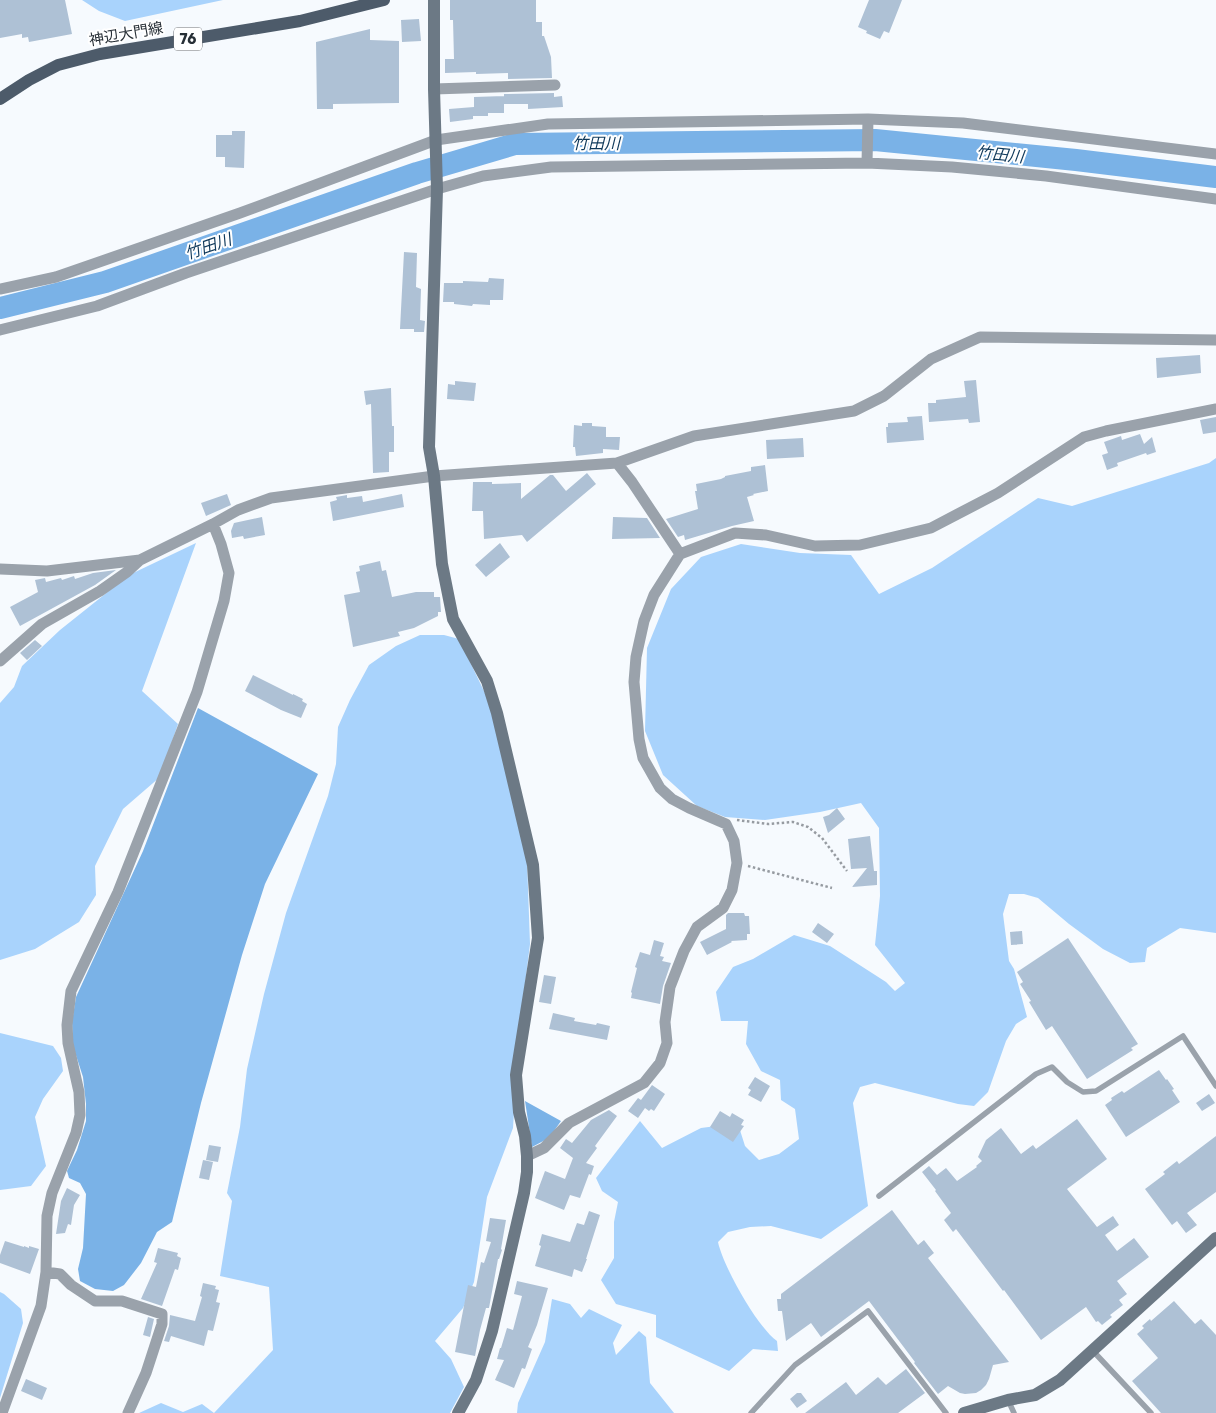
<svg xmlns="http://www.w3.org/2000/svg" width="1216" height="1413" font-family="Rubik,'Noto Sans JP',sans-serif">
  <rect width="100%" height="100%" fill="#f6fafe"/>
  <path fill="#a9d3fc" d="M82,0H223L125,21L99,11Z
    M1216,458V933L1180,928L1147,948L1145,962L1130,963L1103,949L1069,924L1038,898L1024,894H1009L1003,914L1009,961L1014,969L1027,1017L1016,1024L1006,1041L988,1092L974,1106L958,1104L875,1083L860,1087L853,1103L868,1206L821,1239L771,1226L750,1227L728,1232L718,1242C723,1266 757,1327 777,1341L778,1351L753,1349L729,1371L656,1337V1315L616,1304L601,1280L614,1258V1222L618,1202L602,1191L596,1178L640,1121L662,1148L701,1128L724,1125L739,1127L745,1146L759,1160L779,1154L799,1139L795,1109L781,1100L780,1080L761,1071L746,1044L748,1021H721L716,992L733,967L753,959L794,935L830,946L886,982L895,991L905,983L875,945L880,896L879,828L861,803L820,812L765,820L725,817L697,806L663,775L645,731L647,648L671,589L701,557L741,544L800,553L851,555L879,594L932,568L1038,498L1072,506L1209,463Z
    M196,543L142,691L178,724L160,777L123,809L95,866L96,895L79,922L35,949L0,960V703L14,687L22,666L60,630L129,575Z
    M420,635H444L459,639L495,714L527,860L530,944L514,1074V1112L513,1128L487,1197L474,1282L463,1308L435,1341L451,1359L464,1387L450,1413H139L161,1403L183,1412L202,1404L214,1413L273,1350L269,1287L220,1276L232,1201L227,1193L240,1127L247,1069L264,994L286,913L328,796L336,764L338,727L350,700L369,665L396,646Z
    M0,1033L53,1046L61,1058L63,1071L43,1099L35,1117L46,1166L31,1186L0,1190Z
    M0,1292L4,1294L21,1309L23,1323L0,1398Z
    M552,1299L570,1304L581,1318L589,1309L622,1325L613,1343L616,1355L639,1331L646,1337L650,1383L674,1413H517L518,1403L545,1342Z"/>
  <path fill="#7ab2e7" d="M198,708L318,774L265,884L242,955L201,1103L172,1222L157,1232L141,1263L124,1285L113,1291L95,1289L80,1281L78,1269L83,1248L86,1194L80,1183L69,1178L67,1171L77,1150L86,1121V1104L83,1077L73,1046L72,1022L76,997L143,851Z
    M525,1101L561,1121L549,1138L532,1147Z"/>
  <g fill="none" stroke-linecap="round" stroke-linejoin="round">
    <path stroke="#7ab2e7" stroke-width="22" d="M0,308L105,282L417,173L515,144L875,140L1076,160L1216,177"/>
  </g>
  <path fill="#aec1d5" d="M0,0H65L72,34L29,42L28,37L22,38V34L0,38Z
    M450,0H536V22H542V36H544L551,57L552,78L508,79V73L476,74V72L445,73V59H454L453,20H450Z
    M869,0H902L889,33L884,31L880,39L866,33L867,31L858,27Z
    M419,19L421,41L402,42L401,20Z
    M370,29V40L399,41V103L333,104V109H317L316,42Z
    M554,93V97L562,96L563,107L528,109V104H504V94Z
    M504,96V113H488V116H473V119L450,122L449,109L474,107V97Z
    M232,131H245L244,168L225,167V157H216V135H232Z
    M404,252L417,253L416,287L421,289L420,320L425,321L424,332H414V329H400Z
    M489,278L504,279L503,300H490V305L473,304L472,306L454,304V302H443L444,283H463V281L488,282Z
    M1200,355L1201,373L1157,378L1156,358Z
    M976,380L980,422L969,423L968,419L929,422L928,403H936V400L966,397L964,381Z
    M455,381L476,383L474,401L447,399L448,384L455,385Z
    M391,388L392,426H394V452H389V472L373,473L371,404L366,405L364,391Z
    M922,416L924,440L887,443L886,427H888V423L908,422L907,417Z
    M1216,417V432L1203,434L1200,420Z
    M582,423H592V426L606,427V437H620L619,450L603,449V453L576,456L575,447H573L574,425L582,426Z
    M1140,434L1144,444L1152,437L1156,452L1147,455L1146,453L1117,463L1118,466L1107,470L1102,455L1108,453L1104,442L1121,436L1122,440Z
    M803,438L804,457L767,459L766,440Z
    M765,465L768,491L753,494L754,495L747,497L754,521L732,526L685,540L684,535L678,537L666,519L698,509L695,491H697L696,484L721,479L725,477V476L751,471V467Z
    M587,473L596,484L527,542L522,535L484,539L483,511H472L473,482H492V484L521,483V499L550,475H553L566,491Z
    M227,494L231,505L206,516L201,503Z
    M402,494L404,507L333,521L330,502L337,500L336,497L347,495V498L362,496L363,502Z
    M262,517L265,535L244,539L243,536L232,538L231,531L234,523Z
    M613,517L647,518L660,538L612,539Z
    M500,543L510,557L486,577L475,565Z
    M380,561L382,571L386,570L392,597L416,592H434V597H440L441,612H438V616L414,628L398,632L400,636L353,647L344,595L360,592L356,572L360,571L359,566Z
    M116,570L95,585L20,626L10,607L38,592L35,580L45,578L46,582L61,578L62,580L74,576L75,579L93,573Z
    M35,640L42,646L27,660L20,653Z
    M253,675L293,695V694L303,699L302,701L307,704L301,718L281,710L245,691Z
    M837,808L845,819L828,833L823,817L829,815Z
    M870,836L874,871H877V885L852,887L867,868L851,869L848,839Z
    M728,913H744L745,916H749L750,934H747V940L731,941L732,942L707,955L700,942L726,929V915Z
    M818,923L834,934L827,943L812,932Z
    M1022,931L1023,944L1011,945L1010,932Z
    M1068,938L1138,1044L1131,1048L1133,1050L1087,1079L1052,1026L1046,1030L1029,1002L1031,1001L1020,984L1023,982L1017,972Z
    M654,940L664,943L660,956L664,957L662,961L671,963L663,986L660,1004L631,998L632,993L631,992L637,968L635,967L640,952L650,955Z
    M544,975L556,977L551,1004L539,1002Z
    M553,1013L575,1018L574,1021L596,1025L597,1023L610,1026L607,1040L549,1029Z
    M1159,1070L1166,1080L1167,1079L1174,1089L1172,1090L1180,1102L1126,1137L1105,1105L1112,1100L1111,1098L1122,1091L1124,1093Z
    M755,1077L770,1086L761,1102L748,1095L751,1090L748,1088Z
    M652,1085L665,1094L654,1111L651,1109L649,1111L645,1108L638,1118L628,1111L638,1098L641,1100Z
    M1209,1094L1215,1103L1202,1111L1196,1103Z
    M609,1110L617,1116L595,1146L597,1148L586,1163L594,1166L591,1175L589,1174L580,1198L570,1195L564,1210L535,1198L545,1171L565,1179L573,1158L560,1148L566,1139L572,1143L591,1120Z
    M720,1111L730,1117L732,1113L744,1120L741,1125L744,1126L733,1142L710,1127Z
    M1077,1119L1107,1159L1067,1189L1097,1227L1113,1216L1119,1225L1105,1235L1117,1251L1134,1238L1149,1257L1117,1281L1127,1294L1119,1300L1123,1305L1110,1315L1112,1317L1102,1325L1098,1321L1096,1322L1086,1307L1041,1340L1004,1290L1003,1291L956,1229L953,1232L944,1220L951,1213L935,1191L936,1190L922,1172L929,1166L937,1175L946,1168L957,1181L977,1167L976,1166L982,1161L978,1157L986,1140L1001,1128L1021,1154L1033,1145L1036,1149Z
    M1216,1136V1192L1187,1213L1197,1225L1186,1233L1177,1221L1172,1225L1145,1189L1165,1174L1163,1172L1177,1161L1179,1164Z
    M209,1145L221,1147L218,1162L206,1160Z
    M203,1160L213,1162L209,1180L199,1178Z
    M67,1188L80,1195L74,1205L71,1225L68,1224L65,1233L56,1234L61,1201Z
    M892,1210L918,1245L924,1240L934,1253L928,1258L1009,1362L993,1365L989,1379L986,1385L981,1390L976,1393L965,1394L960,1393L948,1386L938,1394L914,1363L915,1362L869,1301L821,1337L811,1323L786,1341L782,1311H778L777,1299H781V1294Z
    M589,1211L600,1215L586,1259H587L582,1272L574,1269L572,1277L535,1266L541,1246L539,1245L542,1234L570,1242L577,1223L584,1225Z
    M490,1218L506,1220L501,1249L502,1250L499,1259H498L489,1308H486L480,1330L475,1356L455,1352L468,1285L476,1287L481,1262L484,1263L491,1242L486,1241Z
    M5,1241L24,1247V1246L29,1248V1246L39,1249L30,1274L0,1263V1255Z
    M158,1248L178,1253L177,1256L181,1258L178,1270L175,1269L162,1306L141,1299L157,1263L154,1262Z
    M517,1281L548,1288L537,1325L528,1347L532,1349L525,1369L522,1368L514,1388L495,1380L504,1360L497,1359L500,1348H501L507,1328L513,1330L522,1296L514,1294Z
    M203,1283L216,1286L215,1289L219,1290L216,1302L220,1303L213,1331L208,1330L204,1346L171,1336L169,1342L164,1341L169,1326L170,1315L195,1321L202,1297L200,1296Z
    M1174,1301L1195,1324L1201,1319L1216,1335V1413H1161L1132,1381L1158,1358L1137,1334L1144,1328L1142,1326L1150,1319L1151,1321Z
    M148,1317L154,1319L150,1337L143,1335Z
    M906,1369L925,1393L898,1413H805L846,1382L856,1395L878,1377L886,1385Z
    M26,1379L47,1388L42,1400L21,1391Z
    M797,1393H801L807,1401L797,1408L790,1399Z"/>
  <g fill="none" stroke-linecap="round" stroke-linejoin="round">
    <path stroke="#969ba1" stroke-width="2.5" stroke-dasharray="2.5 2.5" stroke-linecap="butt" d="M737,820L768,824L793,822L808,827L822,838L847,871
      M748,866L832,888"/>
    <path stroke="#9aa2ab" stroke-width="5.5" d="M879,1196L1036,1074L1052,1067L1067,1082L1083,1092L1096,1091L1183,1036L1216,1086
      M1093,1351L1151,1413
      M1008,1400L1014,1413
      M751,1413L795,1365L868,1311L946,1413"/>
    <path stroke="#9aa2ab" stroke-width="11" d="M434,89L555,85
      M867,163L868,119
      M0,289L56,277L240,213L436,140L548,124L868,119L963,123L1216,154
      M0,330L97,306L186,273L437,189L483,176L551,167L867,163L952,167L1046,176L1216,199
      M617,463L632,482L680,554
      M0,569L47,571L140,560L213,524L238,510L271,498L434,476L617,463L694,436L854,411L884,396L931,359L980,337L1216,340
      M0,661L42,624L100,591L127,572L140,560
      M527,1156L544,1148L569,1123L644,1083L660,1063L667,1043L665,1022L670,987L684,951L697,927L723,908L732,890L737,863L734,841L726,824L689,808L672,799L660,788L643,758L639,739L634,682L636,657L644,621L654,595L680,554L735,533L766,535L815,546L860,545L931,528L998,493L1084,437L1106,431L1216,409
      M46,1272L60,1274L71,1285L95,1301H122L162,1314V1324L146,1373L128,1413
      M2,1413L41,1306L46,1272L47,1216L52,1193L76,1133L80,1115L79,1092L68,1043L67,1025L71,991L118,892L197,692L224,601L229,573L221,544L213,524"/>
    <path stroke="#6c7985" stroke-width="12" d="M434,0V89L437,189L429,447L434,476L442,564L453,619L487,681L497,713L533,865L538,938L516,1075L519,1112L525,1136L527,1156V1172L524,1193L492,1331L476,1380L458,1413
      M964,1413L1008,1400L1035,1395L1060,1380L1216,1238"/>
    <path stroke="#4d5b6a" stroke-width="12" d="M0,99L29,80L58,65L100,54L300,21L384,0"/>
  </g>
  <g text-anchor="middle" stroke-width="4" stroke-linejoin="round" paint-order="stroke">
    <rect fill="#fff" stroke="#686d72" stroke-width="1" x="174" y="27.5" width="28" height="23" rx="4"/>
    <g font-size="14" font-weight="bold" fill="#272f36">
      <text x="188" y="44">76</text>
    </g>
    <g font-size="15" fill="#272f36" stroke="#fff">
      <text transform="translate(126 34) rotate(-10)" y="5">神辺大門線</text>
    </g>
    <g font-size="16" font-style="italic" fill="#0e385a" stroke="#fff">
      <text x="596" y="149">竹田川</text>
      <text transform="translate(1000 154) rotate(6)" y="6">竹田川</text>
      <text transform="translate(208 246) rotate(-19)" y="6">竹田川</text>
    </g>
  </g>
</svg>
